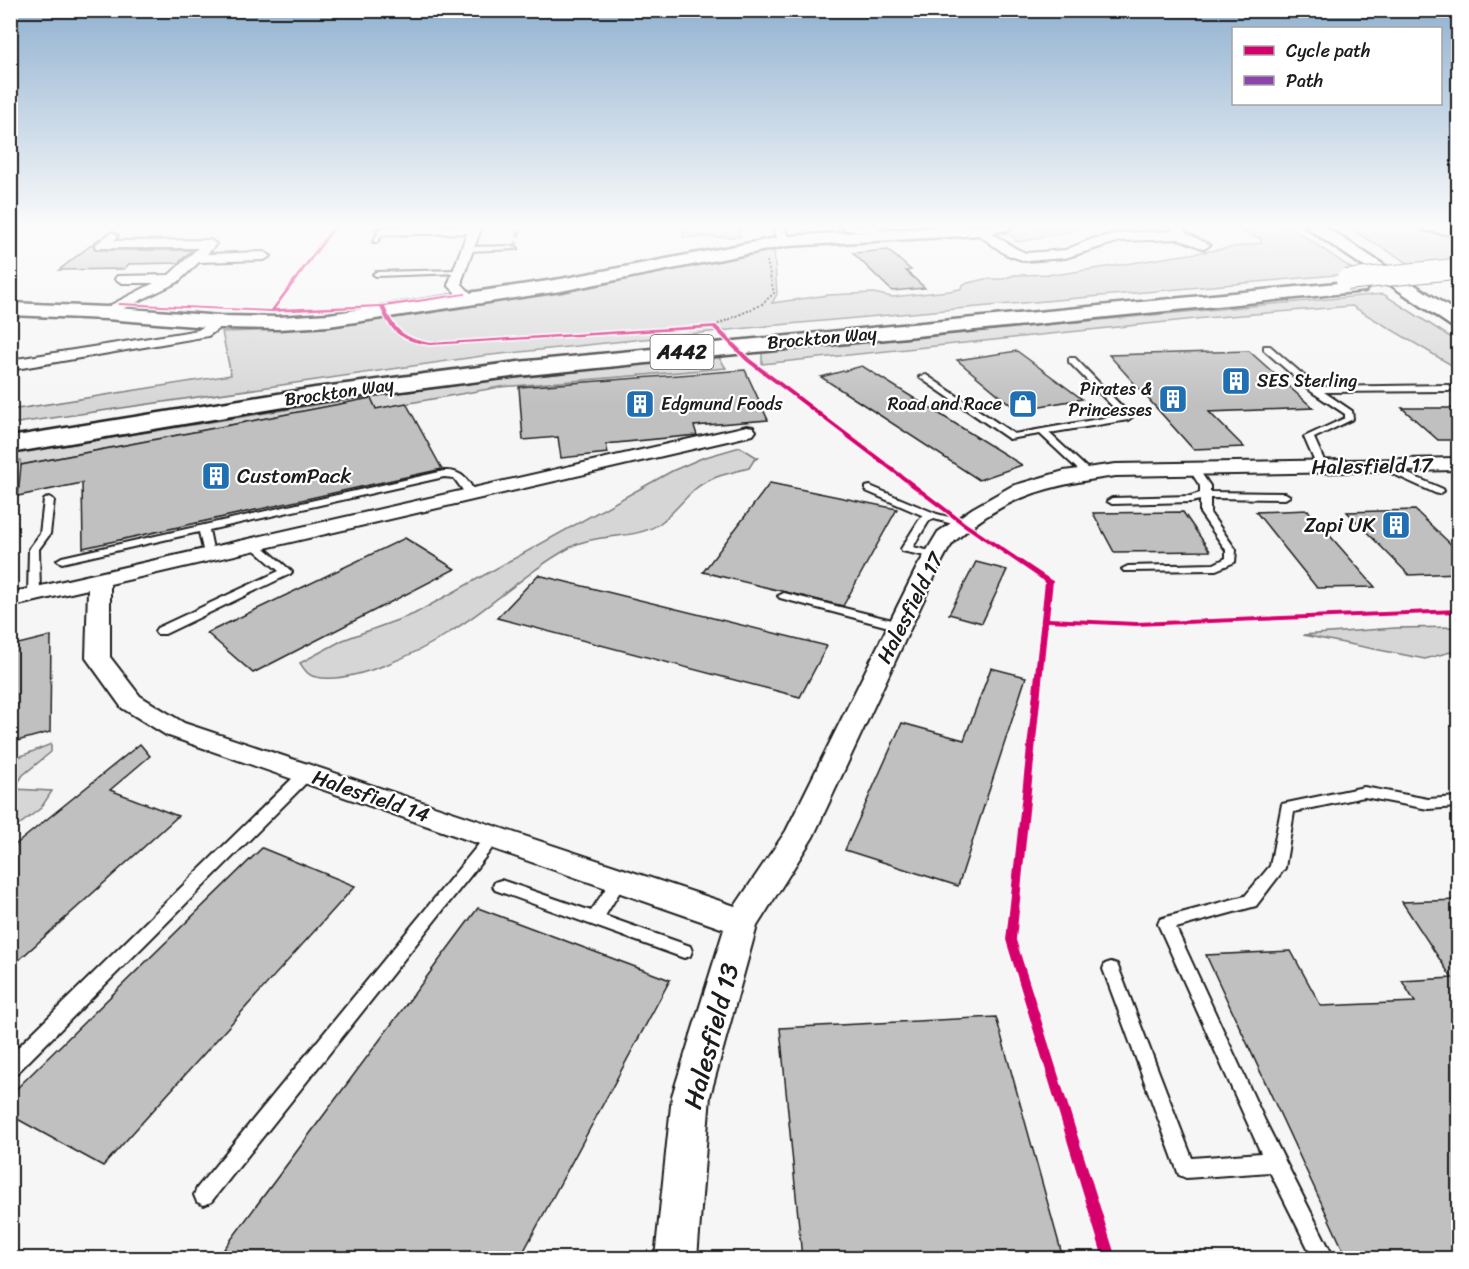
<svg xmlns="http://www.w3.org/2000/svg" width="1469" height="1269" font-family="Sriracha,sans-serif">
  <rect width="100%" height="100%" fill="#f6f6f6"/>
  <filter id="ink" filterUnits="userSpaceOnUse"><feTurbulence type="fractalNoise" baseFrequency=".0167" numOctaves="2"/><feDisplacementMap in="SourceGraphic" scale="12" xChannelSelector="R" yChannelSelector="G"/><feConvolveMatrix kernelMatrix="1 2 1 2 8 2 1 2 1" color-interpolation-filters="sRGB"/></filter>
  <g filter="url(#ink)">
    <path fill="#d6d6d6" stroke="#797979" stroke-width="1.5" d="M683,226H738L740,237H683Z
      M1027,226H1093L1021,242L1016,241L1013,236L998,231Z
      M1229,226H1289L1358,273L767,326L482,356L11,424V410L231,375L222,332C408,328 592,283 774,249L777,294L772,303L828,295L874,293L892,297L949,291L960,289L964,284L985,279H1003L1014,275L1061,274L1261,243V239Z
      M1345,226H1414L1458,235V263L1415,267Z
      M1383,294L1458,342V369L1352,306L1205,318L762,364V351Z
      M718,356L726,368L500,387L376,409L371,398L21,465L20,460L11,462V454L346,400L490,381Z
      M740,447L758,458L754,460L749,468C730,473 711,476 695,489C683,500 672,515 659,524C636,540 595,533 571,547C527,571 494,605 452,631C422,651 353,685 316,677C308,676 304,669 300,663L343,640L414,614L672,471L702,458Z
      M1458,627V650L1425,659L1303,635L1395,628Z
      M51,744V752L23,775L14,789L52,791L41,808L11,831V760Z"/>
    <path fill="#c0c0c0" stroke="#1c1c1c" stroke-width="1.5" d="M100,238L93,244L95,250H192L178,263L129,264L124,269L59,270Z
      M888,250L911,270L906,271L925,288L892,291L853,253Z
      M1017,351L1082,399L1017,410L957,360Z
      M1249,351L1313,408L1209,412L1244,447L1193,449L1109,355Z
      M862,366L1022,465L979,480L821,377Z
      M745,370L768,420L694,426L697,435L606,444L608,453L561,458L558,437L523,440L519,387Z
      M371,398L376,409L406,403L442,469L83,548L82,483L18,496L21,465Z
      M1402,408H1458V440H1438Z
      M770,483L897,509L843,606L703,572Z
      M1308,510L1310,513L1375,587L1317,588L1256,512Z
      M1415,510L1458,551V573L1409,575L1347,512Z
      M1183,512L1210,551L1114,552L1093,513Z
      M405,538L455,569L253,673L207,633Z
      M976,562L1007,570L982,623L949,614Z
      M538,575L827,646L800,697L497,618Z
      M51,636L50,732L10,743V646Z
      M991,668L1026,677L958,886L845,850L902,723L964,740Z
      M140,744L150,756L110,790L178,816L10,968V849Z
      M262,848L355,886L103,1166L10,1115V1095Z
      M1458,900V1258H1347L1206,955L1291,951L1321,1006L1415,1002L1402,981L1452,978L1402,902Z
      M478,908L670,980L520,1258H241L224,1249Z
      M996,1017L1063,1258H802L780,1028Z"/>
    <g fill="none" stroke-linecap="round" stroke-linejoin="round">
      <g stroke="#1c1c1c" stroke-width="4">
        <path id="lane" d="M380,230L385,231L377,242H373Z
          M515,246L518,248L517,249L467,251L464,249L467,247Z
          M458,270L460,271V273L376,276L373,274L376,272Z
          M1264,346H1270L1317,387L1449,385L1453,388L1449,391L1324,392L1352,411L1353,419L1314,438L1327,467L1322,470L1317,467L1304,437L1345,418V414L1312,392L1264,350Z
          M1069,358H1075L1132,417L1128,420L1049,433L1091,472V476H1085L1040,434L1009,439L919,377L926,375L1014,434L1121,415L1069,362Z
          M1383,463L1443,489L1444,491L1439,494L1435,493L1380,468L1378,466Z
          M1194,466L1197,467L1210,486V492L1285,493L1290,496L1285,499L1210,498V513L1236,550L1235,562L1216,570L1124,571L1122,569L1128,566L1214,564L1226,558V550L1200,513V500L1192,502L1112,504L1107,501L1112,498L1191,496L1200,493V486L1189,469Z
          M444,471C462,470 468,480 476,494L475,496H467L454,478L444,477L209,530L214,554L209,557L204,554L199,532L62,563L57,560L62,557Z
          M870,486L937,514L968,522L969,524L964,527L934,519L929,521L913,547L939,553L940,555L939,557L935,558L902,551L901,549L921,517L924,516L866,491V487Z
          M49,497L54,500L50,534L39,549L40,594L34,597L28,594L29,549L40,534L44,500Z
          M254,541L258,542L290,570L292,572L290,574L165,634H157L155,631L157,628L279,571L250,546L249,544Z
          M784,593L904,623L906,626L900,630L780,598L778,596Z
          M306,769L311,770L313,774L311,778L16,1074L10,1076V1055L301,770Z
          M1364,787L1428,799L1458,797V807L1428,809L1364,797L1294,812L1285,868L1256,906L1176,928L1265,1121L1334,1258H1313L1270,1172L1186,1178L1179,1175L1103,969L1105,964L1111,962L1117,964L1119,969L1192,1158L1261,1153L1158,924L1160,919L1166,917L1245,896L1270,866L1282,804Z
          M493,831L498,833L500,837L498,841L211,1202L204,1205L197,1202L194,1195L197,1188L488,833Z
          M619,874L624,876L627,880L605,916L690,946L692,951L690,956L684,958L495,890L493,886L495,882L501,880L591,911L614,876Z"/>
      </g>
      <g stroke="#1c1c1c" stroke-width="4">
        <path id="street" d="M446,226H477L481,229L462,280V284L477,300L475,303H465L448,285L467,233L382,235L376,231L382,227Z
          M774,226H786V232L793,241L792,244H782L774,233Z
          M839,226H888C880,233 847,233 839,226Z
          M980,226L1015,248L1026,253L1065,250L1092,239L1120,233L1173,231L1172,226H1182L1186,233L1210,245L1204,249L1179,239L1120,241L1065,258L1025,261L1005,254L976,233L974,230Z
          M112,232L118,236L114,241L210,240L216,244L207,254L264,252L271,256L264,260L199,262L178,282L106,317L101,316L99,313L101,310L154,283H122L115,279L117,276L169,275L198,248H96L95,245Z
          M220,317L228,322L208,336L10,370V360L181,333L198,330Z
          M747,426L753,427L756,431L753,435L110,584V657L140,696L184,723L735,906L786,831L917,567L938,532L973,508L1012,486L1064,471L1116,464L1458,458V470L1116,476C1054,484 1003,496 956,540C949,546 944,558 939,567L813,837L757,926L710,1096L697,1258H655L672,1096L724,929L166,735L122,708L86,658L88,589L10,607V593Z"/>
      </g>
      <g stroke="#1c1c1c" stroke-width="5">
        <path id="secondary" d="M962,226H1011L1008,230L980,235L787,246L561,291L329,326L278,329L220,328L106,319L10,315V303L106,307L220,316L278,317L329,314L561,279L787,236Z"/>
      </g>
      <g stroke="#1c1c1c" stroke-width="5">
        <path id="primary" d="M1304,226H1324L1458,313V328L1451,326Z"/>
      </g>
      <g stroke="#1c1c1c" stroke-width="5">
        <path id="highway" d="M1421,226H1458V236L1424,230Z
          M1358,281L1365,283L1368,287L1365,291L518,376L315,402L10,453V437L315,388L518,362Z"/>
      </g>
      <path stroke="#1c1c1c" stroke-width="2" stroke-dasharray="2 2" stroke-linecap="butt" d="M714,326L761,305L774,293L767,261"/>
      <use href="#lane" fill="#fff" fill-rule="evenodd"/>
      <use href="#street" fill="#fff" fill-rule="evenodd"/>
      <use href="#secondary" fill="#fff" fill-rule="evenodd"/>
      <use href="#primary" fill="#fff" fill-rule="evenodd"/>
      <use href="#highway" fill="#fff" fill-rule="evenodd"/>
      <g stroke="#1c1c1c" stroke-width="22" stroke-linecap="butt">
        <path id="highway-bridge" d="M1346,280L1454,269"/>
      </g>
      <use href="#highway-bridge" stroke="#fff" stroke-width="20"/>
      <path stroke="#8e44ad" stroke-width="4" stroke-dasharray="7 4" stroke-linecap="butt" d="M515,248L521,226"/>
      <g stroke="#fff" stroke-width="3">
        <path id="cycleway" d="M333,226H337L275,309L382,305L466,293V295H464L385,307C395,331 404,338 430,343L716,325L750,359L966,523L1051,580L1053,581L1049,618L1136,622L1458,609V613L1136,626L1048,622L1016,940L1116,1258H1103L1006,940L1045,582L962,525L746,361L713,328L430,345C403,341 391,334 380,307L272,312L119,305L117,304L119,303L271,310Z"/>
      </g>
      <use href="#cycleway" fill="#d6006c" fill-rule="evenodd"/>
    </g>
  </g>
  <linearGradient id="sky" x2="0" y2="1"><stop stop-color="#90b1d0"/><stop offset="0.56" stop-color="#fbfbfb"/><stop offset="1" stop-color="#fbfbfb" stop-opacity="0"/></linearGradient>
  <rect width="1469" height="404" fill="url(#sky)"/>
  <defs>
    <g id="building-square" transform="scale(1.5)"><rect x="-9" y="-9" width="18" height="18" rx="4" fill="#1f6fb2" stroke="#fff"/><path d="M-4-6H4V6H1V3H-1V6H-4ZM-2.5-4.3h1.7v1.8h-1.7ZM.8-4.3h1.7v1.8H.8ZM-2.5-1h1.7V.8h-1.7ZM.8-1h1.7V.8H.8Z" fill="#fff"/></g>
    <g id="shop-square" transform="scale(1.5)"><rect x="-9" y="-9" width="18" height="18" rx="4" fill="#1f6fb2" stroke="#fff"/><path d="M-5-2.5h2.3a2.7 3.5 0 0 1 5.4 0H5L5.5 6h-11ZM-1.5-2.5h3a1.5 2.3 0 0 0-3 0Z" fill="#fff"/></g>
  </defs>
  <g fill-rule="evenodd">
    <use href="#building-square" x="1236" y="381"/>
    <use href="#building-square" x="1173" y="399"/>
    <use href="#building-square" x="640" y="404"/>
    <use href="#shop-square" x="1023" y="404"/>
    <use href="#building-square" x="216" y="476"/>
    <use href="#building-square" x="1396" y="525"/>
  </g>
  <g text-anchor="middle" stroke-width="4.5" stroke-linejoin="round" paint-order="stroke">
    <g font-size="18" fill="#1c1c1c" stroke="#fff">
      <text transform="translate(822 338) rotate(-5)" y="6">Brockton Way</text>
      <text transform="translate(339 392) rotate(-8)" y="6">Brockton Way</text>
    </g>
    <g font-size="18" fill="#1c1c1c" stroke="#fff" text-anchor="start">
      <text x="1257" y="387">SES Sterling</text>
      <text x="1152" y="395" text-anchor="end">Pirates &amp;<tspan x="1152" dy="21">Princesses</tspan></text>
      <text x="661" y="410">Edgmund Foods</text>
      <text x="1002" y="410" text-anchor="end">Road and Race</text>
    </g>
    <rect fill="#fff" stroke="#606060" stroke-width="1.5" x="650.5" y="335" width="63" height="34" rx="4.5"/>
    <g font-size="20" font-weight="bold" fill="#1c1c1c">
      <text x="682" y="359">A442</text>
    </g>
    <g font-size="21" fill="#1c1c1c" stroke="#fff">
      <text transform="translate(1372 466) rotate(-1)" y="7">Halesfield 17</text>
      <text transform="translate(910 608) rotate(-63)" y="7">Halesfield 17</text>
      <text transform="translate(371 796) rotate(19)" y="7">Halesfield 14</text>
    </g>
    <g font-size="21" fill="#1c1c1c" stroke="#fff" text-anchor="start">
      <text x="237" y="483">CustomPack</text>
      <text x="1375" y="532" text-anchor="end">Zapi UK</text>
    </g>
    <g font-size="26" fill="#1c1c1c" stroke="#fff">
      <text transform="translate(711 1036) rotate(-75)" y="9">Halesfield 13</text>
    </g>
  </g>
  <rect width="1469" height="1269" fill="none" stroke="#fff" stroke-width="36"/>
  <rect x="18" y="18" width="1433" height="1233" fill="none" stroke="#1c1c1c" stroke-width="2" filter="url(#ink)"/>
  <rect x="1232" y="27" width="210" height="78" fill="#ffffff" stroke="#a4a4a4" stroke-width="1.5"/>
  <rect x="1244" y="46" width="30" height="9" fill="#d6006c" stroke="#a4a4a4" stroke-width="1.5"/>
  <text x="1286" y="57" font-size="18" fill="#1c1c1c">Cycle path</text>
  <rect x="1244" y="76" width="30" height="9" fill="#8e44ad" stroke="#a4a4a4" stroke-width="1.5"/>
  <text x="1286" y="87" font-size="18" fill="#1c1c1c">Path</text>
</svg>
